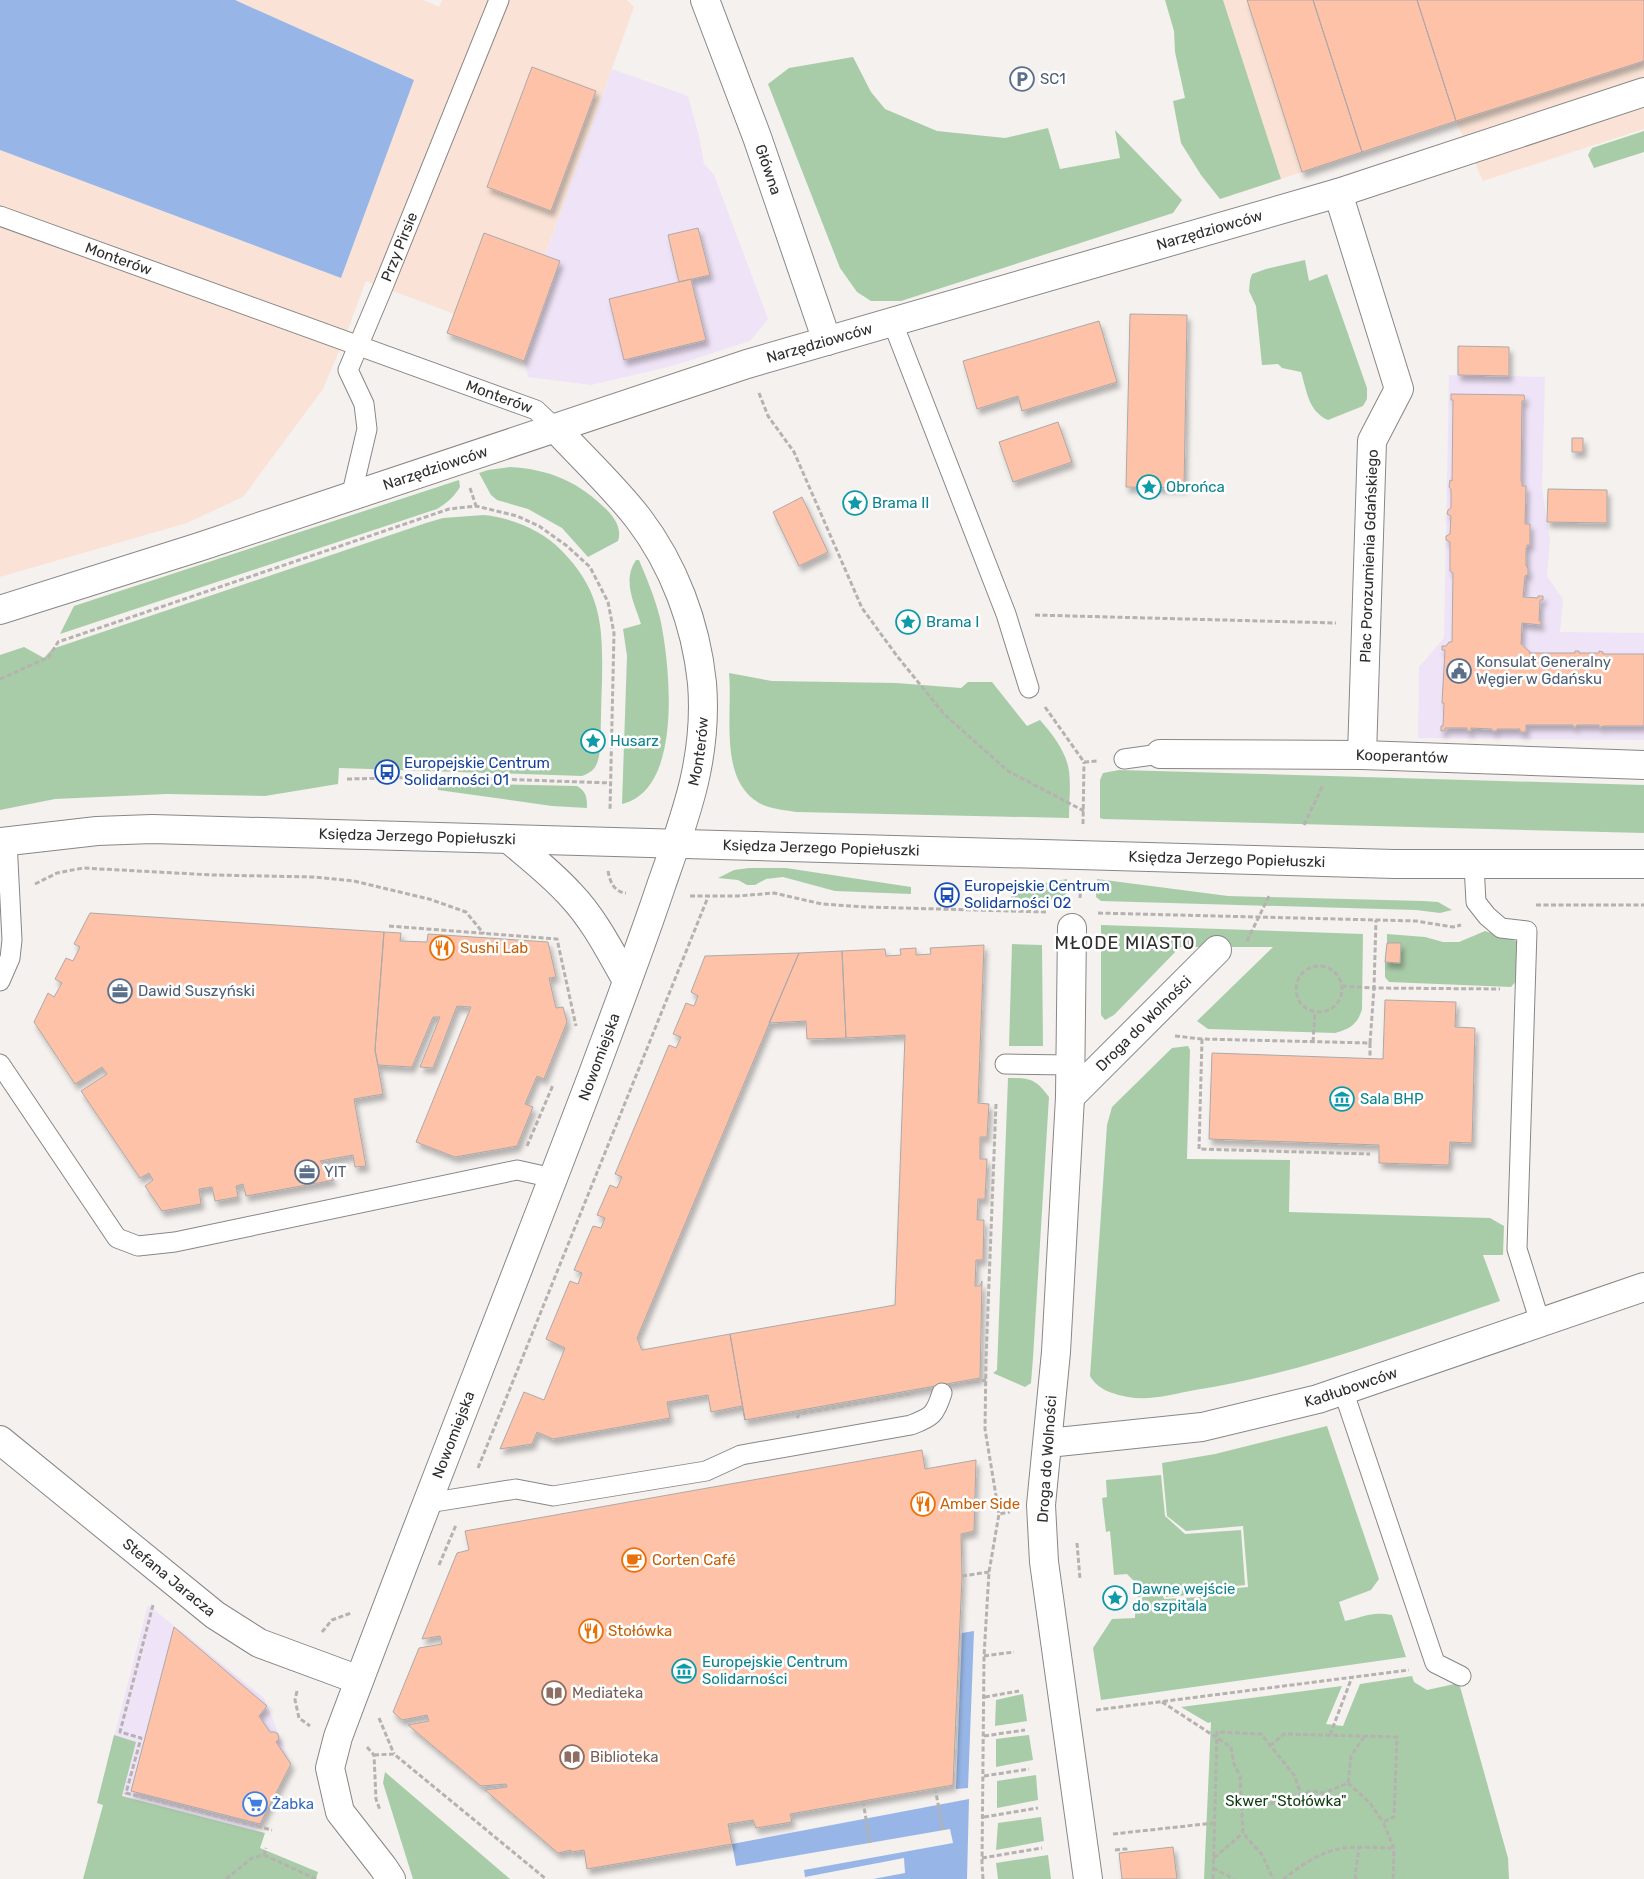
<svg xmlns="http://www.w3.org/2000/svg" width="1644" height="1879" font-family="Rubik,sans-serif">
  <defs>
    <filter id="shadow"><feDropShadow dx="3" dy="5.5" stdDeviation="2.5" flood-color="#0004"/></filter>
  </defs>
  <rect width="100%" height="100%" fill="#f5f1ef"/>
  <path fill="#efe3f7" d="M612,69L688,96L699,136L704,164L714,175L768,319L750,341L672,366L591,385L528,377L524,361L560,262L545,256Z
    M1449,375L1545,377L1542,488L1550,541L1547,576L1563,599L1560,632L1644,633V740L1418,738L1419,667L1444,638Z
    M148,1605L264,1698L291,1764L250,1843L97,1803Z"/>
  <path fill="#fae3d6" d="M235,0H423L439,7L442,0H627L634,7L545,255L560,261L524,361L447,333L454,314L366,281L343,342L323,389L243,497L187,523L0,577V150L341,278L414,80Z
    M1223,0H1644V129L1483,181L1456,121L1281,179Z"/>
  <path fill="#a9cca8" d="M1165,0H1223L1281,179L1220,199L1201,175L1181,143L1173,101L1185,98L1175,52L1174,31Z
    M853,57L871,92L885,109L937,131L1005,138L1048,128L1060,169L1120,158L1115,130L1182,200L1173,213L901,301H871L857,292L840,268L768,84L789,68Z
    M1644,131V152L1594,168L1588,155L1592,148Z
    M1305,260L1309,281L1327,274L1367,388V399L1363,406L1328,420C1308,411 1307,391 1301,372L1282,368L1278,364L1262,365L1256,306L1249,291L1250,280L1252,274L1266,269Z
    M510,467C549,469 579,482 607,510C615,518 622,529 618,541L588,557L562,528L528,509L497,500L491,495L479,473L488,470Z
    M459,480L460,487C454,497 447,503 437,509L60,634L74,606Z
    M484,515C512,518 542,530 562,551C602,592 603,627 602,681C601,704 601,727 600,750C598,764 596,771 582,776L339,768L338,784L265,796L167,794L55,799L0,810V655L24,647L44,658L52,649L426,523L443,518Z
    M636,560H639C647,579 655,598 660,618C670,663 684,790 622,804L627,656L623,629L641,624C634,602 622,581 636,560Z
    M729,673L772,681L896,683L961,688L968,682H992L1027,726L1040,720C1053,735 1066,751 1069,771C1071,786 1069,803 1069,818L797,812C785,810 771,809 759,803C718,779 733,714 729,673Z
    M1119,770L1644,785V833L1103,819L1100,818V780L1103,773Z
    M437,783L577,786C587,792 587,798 587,808L552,806L438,790Z
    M749,868H786L911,887V894L835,891L783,877L766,879L755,885H747L738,880L718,878L734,870Z
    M1067,879L1065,900L1011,899L1013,889Z
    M1097,879L1228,896L1423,901L1438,902L1452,910L1440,913L1416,910L1101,901L1096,897Z
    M1101,925L1363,934L1362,1009C1358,1024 1350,1029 1335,1033L1208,1029L1197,1021L1273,947H1180L1114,1015L1105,1020L1101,1015Z
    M1485,931L1519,942V978L1511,987L1389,982L1385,977V962L1400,943H1387V934L1425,937L1443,942H1459Z
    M1012,944L1042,945L1043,1046H1009Z
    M1188,1046L1190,1050L1187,1159L1290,1160L1289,1212L1490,1218L1504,1226L1503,1255H1483L1500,1301C1400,1335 1300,1374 1195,1390C1174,1394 1150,1401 1128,1397C1113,1394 1098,1390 1090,1376L1107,1125L1112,1107L1172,1048Z
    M1008,1078C1030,1078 1036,1079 1049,1097L1033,1358L1031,1383L1025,1387L993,1373L997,1370Z
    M1327,1426L1379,1579L1371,1590L1339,1602L1345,1621C1363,1617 1372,1611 1392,1615L1406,1657L1101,1700L1093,1648L1112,1619L1135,1618V1602L1139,1601L1143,1597L1163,1595L1164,1599L1201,1597V1592L1248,1587L1243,1526L1186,1531L1167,1516L1162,1463L1215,1454Z
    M1161,1475L1165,1516L1185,1534L1241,1530L1245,1585L1199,1590V1594L1166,1597L1165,1592L1143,1594L1138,1599L1136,1583L1127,1574L1114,1575L1110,1531L1106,1532L1102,1498L1107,1497L1106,1480Z
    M1412,1676L1414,1682L1427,1690L1459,1683L1508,1858L1509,1879H1204L1211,1722L1208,1723L1181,1707L1342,1686L1326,1724L1343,1726L1360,1684Z
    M1023,1694L1027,1721L995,1726L996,1700Z
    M114,1735L136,1742L122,1796L265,1833L260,1848L318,1872L316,1879H83L103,1805L97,1803Z
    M1029,1735L1033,1760L996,1767V1739Z
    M385,1772L510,1879H413L383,1783Z
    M1036,1775L1038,1800L997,1808V1781Z
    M1041,1817L1044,1841L996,1850L998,1823Z
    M1048,1855L1051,1879H998L996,1863Z"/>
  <path fill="#97b6e7" d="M0,0H235L414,80L341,278L0,150Z
    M974,1631L968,1788L956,1789L962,1633Z
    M969,1799L967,1879H873L905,1873L904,1858L805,1877L804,1870L953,1843L950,1829L736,1866L732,1844Z"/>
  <path fill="#fec2a8" stroke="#ada9a8" filter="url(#shadow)" d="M1247,0H1313L1362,152L1302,172Z
    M1313,0H1417L1456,121L1362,152Z
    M1417,0H1644V61L1456,121Z
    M532,67L596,91L551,211L487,187Z
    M698,228L710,275L679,282L668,235Z
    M484,233L560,261L524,361L447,333Z
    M691,279L706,340L624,360L609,299Z
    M1130,314L1187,315L1184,488L1126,487Z
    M1099,321L1117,382L1022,411L1018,396L977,409L963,361Z
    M1458,346L1509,347V376L1458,375Z
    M1451,394L1524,395L1525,401H1522L1521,481L1522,482V486H1526L1525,524H1530V545H1527V548H1526V566L1528,568V575L1525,576L1523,597L1538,598V596H1543V600H1540L1539,621H1541V625L1522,623L1521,644L1530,652L1529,653H1575V651H1579V653H1599V651L1603,652V654H1644V726H1603L1602,727H1599V725H1577L1576,727H1573V725H1526V732H1520V729H1497V731H1492V729L1471,728V731H1467V728H1445V731H1441V726H1443L1444,703H1442L1445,650H1442V646H1446L1449,642H1452L1453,573L1450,571V542L1446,540V536L1450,534L1451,516L1447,514L1448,510L1451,508V489L1449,487L1450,480L1452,481L1453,400H1451Z
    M1058,422L1072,462L1013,482L999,442Z
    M1572,438H1583V452H1572Z
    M1548,489L1607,490V523L1547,522Z
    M802,497L828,552L799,566L773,512Z
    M90,913L384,932L375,1050L383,1094L354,1099L366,1166L355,1167L353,1155L320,1161L334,1180L246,1196L243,1184L236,1186L238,1197L215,1201L212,1187L199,1189L201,1204L162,1211L145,1186L153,1180L149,1173L140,1178L81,1091L107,1074L102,1067L75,1084L34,1022L48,993L54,997L62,983L55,979L66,958L73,961L80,947L74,944Z
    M384,932L401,933L400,941L427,942L428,934L548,942L556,977L549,978L556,1008L563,1007L567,1022L544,1079L537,1076L525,1104L533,1107L517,1146L455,1157L416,1142L471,1007L457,1006L433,1068L420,1067L440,1017H433L412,1067L378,1065L375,1050Z
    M1387,943H1401L1400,963L1385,962Z
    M984,945L978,1103L989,1104L987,1137H980V1159H987L985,1199H978L977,1220H984L983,1260H976L975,1286H980L982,1281L980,1378L745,1420L730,1334L895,1305L905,1035L846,1038L842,951L885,949L886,956L901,955L900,949L916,948V955L931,954L930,948Z
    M842,951L846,1038L807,1039L806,1021L769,1023L799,953Z
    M799,953L637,1338L642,1350L730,1334L745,1420L742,1406L711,1412L708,1395L667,1402L670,1418L553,1439L537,1432L532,1444L500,1449L524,1392L544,1400L565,1348L546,1339L570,1281L578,1284L582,1273L574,1270L593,1226L601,1228L605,1218L597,1215L610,1185L617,1188L622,1177L615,1174L669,1045L676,1048L681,1037L673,1034L686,1003L694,1006L698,996L691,992L705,956Z
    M1385,1000L1456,1002L1455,1027L1475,1028L1472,1143L1450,1142L1449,1165L1379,1163V1145L1209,1139L1212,1053L1383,1059Z
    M922,1450L925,1469L976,1460L974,1531L961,1534L962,1576L953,1785L790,1814L792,1822L756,1828L753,1820L728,1824L732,1844L587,1869L584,1850L571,1852V1850L558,1853L485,1790L507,1787L506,1784L481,1786L408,1725L429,1721L427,1715L402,1720L393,1712L419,1648L442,1644L440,1636L422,1639L457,1553L469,1550L465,1531Z
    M174,1627L267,1706L259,1716L270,1732H275L278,1734L279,1739L276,1742L291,1764L260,1824L131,1791Z
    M1173,1847L1177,1879H1122L1119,1853Z"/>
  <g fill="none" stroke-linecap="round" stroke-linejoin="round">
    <g stroke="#8a8685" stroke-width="21">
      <g id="service">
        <path id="s1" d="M0,216L536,410L556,429"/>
        <path d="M892,321L1006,614L1029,688"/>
        <path id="s2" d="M351,497L367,429L364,404L348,370L383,287L499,0"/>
        <path d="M1124,759L1160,754"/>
        <path d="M1474,865L1476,902L1487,916L1501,928L1527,931L1517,1249L1540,1322"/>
        <path d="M0,981L10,958L12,940L7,841"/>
        <path d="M0,1064L117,1238L138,1246L175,1242L517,1170L553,1178"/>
        <path d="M1005,1064L1070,1065"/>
        <path d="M1343,1390L1435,1663L1461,1676"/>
        <path d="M428,1503L516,1489L553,1496L706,1471L741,1455L911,1425C932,1417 935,1415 942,1393"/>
      </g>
    </g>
    <g stroke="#8a8685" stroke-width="30">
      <g id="pedestrian">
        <path d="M1072,928L1070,1097L1056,1352L1041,1505L1044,1562L1088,1879"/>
        <path id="s3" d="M1070,1097L1217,950"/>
        <path id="s4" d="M1048,1443L1202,1427L1318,1399L1644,1287"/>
      </g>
    </g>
    <g stroke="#8a8685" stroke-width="30">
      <g id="minor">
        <path id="s5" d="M705,0L757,137L827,341"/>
        <path d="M1338,193L1399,389L1372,441L1362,755"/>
        <path id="s6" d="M0,610L199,547L747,364L1338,193L1644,92"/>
        <path id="s7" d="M1160,754L1362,755L1644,765"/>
        <path d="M510,840C530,857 552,874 570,894C594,919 610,951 627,981"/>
        <path id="s8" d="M0,1440L215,1615L259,1643L359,1680"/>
        <path id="s9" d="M391,1879L383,1867L340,1812L330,1768L338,1737C421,1514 510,1293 594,1071C617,1009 641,946 662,883C686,815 708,757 702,683C696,624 674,565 638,518C614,487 583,458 556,429"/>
      </g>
    </g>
    <g stroke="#8a8685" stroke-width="30">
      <g id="tertiary">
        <path id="s10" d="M0,842L97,831L152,829L1394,864H1644"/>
      </g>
    </g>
    <path stroke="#b5b2b0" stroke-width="3" stroke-dasharray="5 2.5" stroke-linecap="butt" d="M759,393L768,416L794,452L862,608L897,656L944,714L1008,771L1084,811
      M470,488L476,506
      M1035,615L1336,623
      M0,679L49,657L58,642L449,509L476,506L517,516L539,526L567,546L590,567L608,602L614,633L610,810
      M1045,707L1084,762L1098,761
      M347,779L437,777L611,783
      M1083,824L1084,762
      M1304,825L1323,785
      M608,871C610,882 614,892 626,893
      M35,884L57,873L83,868L213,875L315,877L354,881L429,899L466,912L484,934
      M690,896H738L774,893L822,904L866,907L1047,912
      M1080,898L1081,885
      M1536,905H1644
      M1098,913L1376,920L1416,921L1453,927L1461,925
      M389,926L557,939L576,1026
      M1247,941L1269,896
      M1296 989a23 23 0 1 1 46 0a23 23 0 1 1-46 0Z
      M1342,986L1374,988L1376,920
      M1175,1036L1202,1039L1370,1043L1374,988L1500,989
      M1202,1039L1199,1149L1370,1154
      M1313,1042L1315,1012
      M1370,1043V1058
      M996,1104L986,1359L985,1429L999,1514
      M527,1146L553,1085
      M967,1383L986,1380
      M797,1418L799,1414L914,1393
      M478,1468L708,897
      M1077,1543L1080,1579
      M439,1565L456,1525
      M962,1576L989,1572
      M153,1605L120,1732L141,1738L126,1793L272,1830
      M322,1632L332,1620L351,1613
      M984,1656L1014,1652
      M297,1691L295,1700L299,1718L310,1726
      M985,1697L1019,1691
      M1162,1702L1231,1747L1234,1764L1240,1776L1243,1833L1263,1856L1273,1879
      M1096,1710L1409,1670
      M379,1718L394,1754
      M1330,1735L1352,1677
      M984,1736L1025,1730
      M1270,1746L1284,1734L1397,1737L1394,1817L1383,1822L1394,1848L1393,1879
      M367,1747L374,1755L376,1799L380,1810
      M374,1755L394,1754L546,1879
      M984,1776L1029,1769
      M1348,1783L1370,1803L1383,1822
      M935,1788L943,1830
      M863,1801L870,1843
      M1241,1807L1254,1804L1264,1806L1311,1791L1324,1793L1348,1783L1351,1756L1364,1737
      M984,1817L1038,1808
      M1113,1834L1214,1823
      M1115,1850L1126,1849V1852
      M264,1855L316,1879
      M982,1858L1042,1848
      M1214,1858L1243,1833
      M1213,1868L1234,1879
      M226,1879L252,1858L264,1855L266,1848
      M983,1879L982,1864L984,1656L989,1572L999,1514L1010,1512
      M1213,1879L1217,1732L1261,1734L1294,1775L1301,1794
      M1283,1879C1298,1868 1316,1855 1334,1850C1353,1845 1375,1848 1394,1848
      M1357,1879L1355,1876L1359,1848"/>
    <use href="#service" stroke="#fff" stroke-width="19"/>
    <use href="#pedestrian" stroke="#fff" stroke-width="28"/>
    <use href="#minor" stroke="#fff" stroke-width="28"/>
    <use href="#tertiary" stroke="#fff" stroke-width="28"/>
  </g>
  <defs>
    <g id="parking-ring" transform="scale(1.25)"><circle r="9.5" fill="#fff" stroke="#5c6f8a" stroke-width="1.5"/><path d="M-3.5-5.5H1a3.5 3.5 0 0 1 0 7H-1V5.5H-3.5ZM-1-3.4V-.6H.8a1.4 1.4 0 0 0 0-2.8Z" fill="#5c6f8a"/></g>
    <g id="sight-ring" transform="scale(1.25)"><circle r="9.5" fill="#fff" stroke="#0f9aa8" stroke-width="1.5"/><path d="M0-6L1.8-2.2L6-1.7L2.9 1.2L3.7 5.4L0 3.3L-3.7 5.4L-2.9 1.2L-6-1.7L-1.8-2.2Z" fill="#0f9aa8"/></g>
    <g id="civic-ring" transform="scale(1.25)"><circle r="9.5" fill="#fff" stroke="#5c6f8a" stroke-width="1.5"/><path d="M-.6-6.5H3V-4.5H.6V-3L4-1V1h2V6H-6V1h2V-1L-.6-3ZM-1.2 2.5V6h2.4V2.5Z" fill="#5c6f8a"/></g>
    <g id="bus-ring" transform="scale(1.25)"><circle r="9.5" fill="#fff" stroke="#1a4fb4" stroke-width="1.5"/><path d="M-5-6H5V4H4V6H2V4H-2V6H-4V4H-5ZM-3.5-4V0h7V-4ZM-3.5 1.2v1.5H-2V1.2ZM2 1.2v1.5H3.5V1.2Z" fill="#1a4fb4"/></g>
    <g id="restaurant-ring" transform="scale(1.25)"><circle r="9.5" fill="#fff" stroke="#e8710a" stroke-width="1.5"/><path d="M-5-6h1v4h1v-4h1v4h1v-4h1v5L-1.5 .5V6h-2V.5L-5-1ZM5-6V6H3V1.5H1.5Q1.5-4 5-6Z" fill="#e8710a"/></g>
    <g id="office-ring" transform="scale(1.25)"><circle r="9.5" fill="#fff" stroke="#5c6f8a" stroke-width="1.5"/><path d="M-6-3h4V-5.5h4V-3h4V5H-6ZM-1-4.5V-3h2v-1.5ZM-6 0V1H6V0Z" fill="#5c6f8a"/></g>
    <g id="museum-ring" transform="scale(1.25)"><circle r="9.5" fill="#fff" stroke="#0f9aa8" stroke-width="1.5"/><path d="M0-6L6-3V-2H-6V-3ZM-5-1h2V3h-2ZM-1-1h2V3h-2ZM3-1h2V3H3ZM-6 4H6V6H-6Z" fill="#0f9aa8"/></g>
    <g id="cafe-ring" transform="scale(1.25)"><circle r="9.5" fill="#fff" stroke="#e8710a" stroke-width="1.5"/><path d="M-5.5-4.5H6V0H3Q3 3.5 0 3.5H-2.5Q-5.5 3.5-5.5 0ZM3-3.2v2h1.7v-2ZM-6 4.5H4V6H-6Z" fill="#e8710a"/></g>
    <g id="library-ring" transform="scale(1.25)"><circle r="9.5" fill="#fff" stroke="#8d6e63" stroke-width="1.5"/><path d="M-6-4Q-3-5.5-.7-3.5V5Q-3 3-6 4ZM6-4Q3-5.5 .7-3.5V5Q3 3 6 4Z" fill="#8d6e63"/></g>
    <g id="supermarket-ring" transform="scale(1.25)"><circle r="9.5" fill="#fff" stroke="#3f7fe0" stroke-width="1.5"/><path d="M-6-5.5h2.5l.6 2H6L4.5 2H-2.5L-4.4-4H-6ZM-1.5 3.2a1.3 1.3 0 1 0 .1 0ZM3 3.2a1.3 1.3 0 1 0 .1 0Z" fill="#3f7fe0"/></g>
  </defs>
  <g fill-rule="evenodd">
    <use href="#parking-ring" x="1022" y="79"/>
    <use href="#sight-ring" x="1149" y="487"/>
    <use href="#sight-ring" x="855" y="503"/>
    <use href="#sight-ring" x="908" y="622"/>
    <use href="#civic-ring" x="1459" y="671"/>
    <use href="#sight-ring" x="593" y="741"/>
    <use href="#bus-ring" x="387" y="772"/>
    <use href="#bus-ring" x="947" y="895"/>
    <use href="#restaurant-ring" x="442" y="948"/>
    <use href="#office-ring" x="120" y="991"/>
    <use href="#museum-ring" x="1342" y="1099"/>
    <use href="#office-ring" x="307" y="1172"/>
    <use href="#restaurant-ring" x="923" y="1504"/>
    <use href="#cafe-ring" x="634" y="1560"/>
    <use href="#sight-ring" x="1115" y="1598"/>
    <use href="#restaurant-ring" x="591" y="1631"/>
    <use href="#museum-ring" x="684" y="1671"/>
    <use href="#library-ring" x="554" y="1693"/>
    <use href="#library-ring" x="572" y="1757"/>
    <use href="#supermarket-ring" x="255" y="1804"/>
  </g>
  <g text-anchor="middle" stroke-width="5" stroke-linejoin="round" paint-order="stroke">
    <g font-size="15" fill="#4e5e75" stroke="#fff" text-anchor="start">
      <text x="1040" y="84">SC1</text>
      <text x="1476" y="667">Konsulat Generalny<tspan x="1476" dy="17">Węgier w Gdańsku</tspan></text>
      <text x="138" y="996">Dawid Suszyński</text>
      <text x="324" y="1177">YIT</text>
    </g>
    <g font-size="15" fill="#2f2e2d" stroke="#fff">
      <text dy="5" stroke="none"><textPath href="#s5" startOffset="181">Główna</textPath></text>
      <text dy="5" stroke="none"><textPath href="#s6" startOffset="1268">Narzędziowców</textPath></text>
      <text dy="5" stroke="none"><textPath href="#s2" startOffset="266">Przy Pirsie</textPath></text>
      <text dy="5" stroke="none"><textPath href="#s1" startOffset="126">Monterów</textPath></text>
      <text dy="5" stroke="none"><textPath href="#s6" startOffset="862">Narzędziowców</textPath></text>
      <text dy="5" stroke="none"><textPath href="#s1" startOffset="531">Monterów</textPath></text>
      <text dy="5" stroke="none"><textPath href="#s6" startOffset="458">Narzędziowców</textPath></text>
      <text transform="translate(1369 556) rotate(-88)" y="5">Plac Porozumienia Gdańskiego</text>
      <text dy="5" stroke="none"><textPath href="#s9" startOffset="1212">Monterów</textPath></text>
      <text dy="5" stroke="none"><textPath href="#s7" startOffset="242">Kooperantów</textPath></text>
      <text dy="5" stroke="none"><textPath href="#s10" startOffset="418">Księdza Jerzego Popiełuszki</textPath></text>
      <text dy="5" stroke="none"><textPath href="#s10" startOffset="822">Księdza Jerzego Popiełuszki</textPath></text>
      <text dy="5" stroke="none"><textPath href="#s10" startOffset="1228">Księdza Jerzego Popiełuszki</textPath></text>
      <text dy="5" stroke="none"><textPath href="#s3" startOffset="104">Droga do Wolności</textPath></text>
      <text dy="5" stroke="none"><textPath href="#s9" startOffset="890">Nowomiejska</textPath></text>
      <text dy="5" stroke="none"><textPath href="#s4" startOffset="309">Kadłubowców</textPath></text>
      <text dy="5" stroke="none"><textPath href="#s9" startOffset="485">Nowomiejska</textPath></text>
      <text transform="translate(1047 1459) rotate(-86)" y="5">Droga do Wolności</text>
      <text dy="5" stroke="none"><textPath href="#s8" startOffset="218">Stefana Jaracza</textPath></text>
    </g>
    <g font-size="15" fill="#0d838f" stroke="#fff" text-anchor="start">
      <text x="1166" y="492">Obrońca</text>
      <text x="872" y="508">Brama II</text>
      <text x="926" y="627">Brama I</text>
      <text x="610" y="746">Husarz</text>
      <text x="1360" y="1104">Sala BHP</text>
      <text x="1132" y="1594">Dawne wejście<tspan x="1132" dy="17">do szpitala</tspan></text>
      <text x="702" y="1667">Europejskie Centrum<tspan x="702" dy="17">Solidarności</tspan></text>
    </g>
    <g font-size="15" fill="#164399" stroke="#fff" text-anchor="start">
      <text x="404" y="768">Europejskie Centrum<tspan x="404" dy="17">Solidarności 01</tspan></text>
      <text x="964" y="891">Europejskie Centrum<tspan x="964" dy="17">Solidarności 02</tspan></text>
    </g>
    <g font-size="15" fill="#c56008" stroke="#fff" text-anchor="start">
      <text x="460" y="953">Sushi Lab</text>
      <text x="940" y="1509">Amber Side</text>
      <text x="652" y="1565">Corten Café</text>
      <text x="608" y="1636">Stołówka</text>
    </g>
    <g font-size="15" fill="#785e54" stroke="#fff" text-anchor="start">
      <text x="572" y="1698">Mediateka</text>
      <text x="590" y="1762">Biblioteka</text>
    </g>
    <g font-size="15" fill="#0f3d12" stroke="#fff">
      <text x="1286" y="1806">Skwer "Stołówka"</text>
    </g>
    <g font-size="15" fill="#366cbe" stroke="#fff" text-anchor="start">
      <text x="272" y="1809">Żabka</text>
    </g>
    <g font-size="18" letter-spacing="1" fill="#2f2e2d" stroke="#fff">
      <text x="1125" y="949">MŁODE MIASTO</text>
    </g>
  </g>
</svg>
